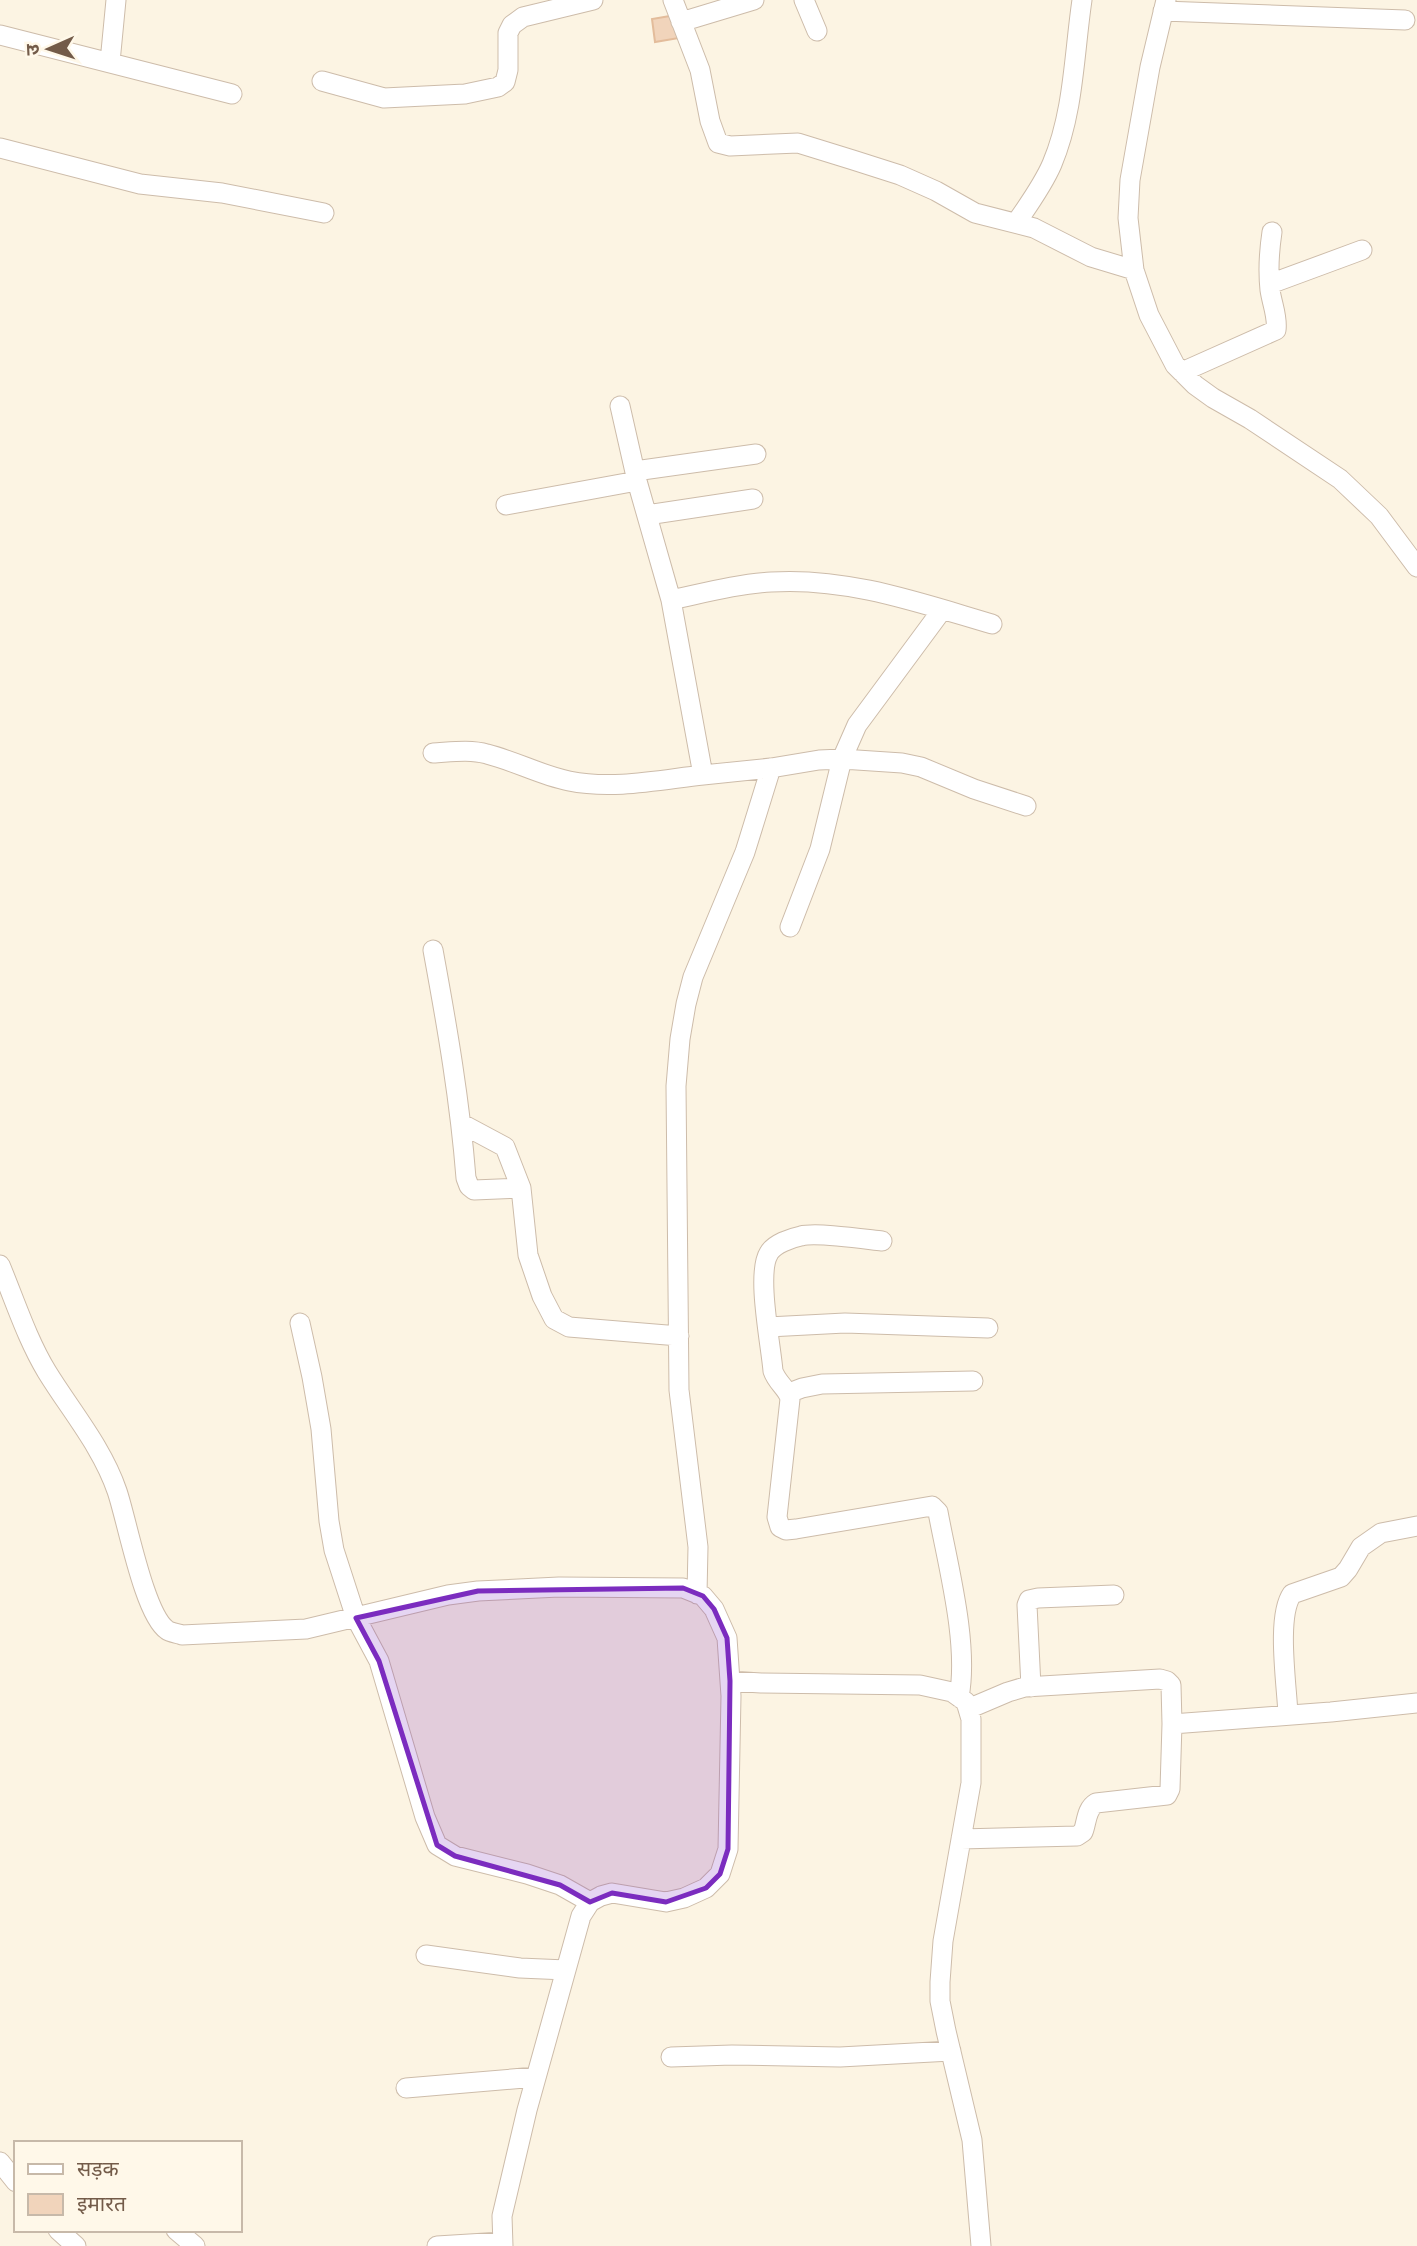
<svg xmlns="http://www.w3.org/2000/svg" width="1417" height="2246" font-family="'Exo 2','Noto Sans Devanagari',sans-serif">
  <rect width="100%" height="100%" fill="#fcf4e3"/>
  <path fill="#f1d4bb" stroke="#e3bc9b" stroke-width="2" d="M676,15L679,38L655,42L652,19Z"/>
  <g fill="none" stroke-linecap="round" stroke-linejoin="round">
    <g stroke="#cdbcaa" stroke-width="21">
      <path id="minor" d="M673,0L700,70L710,121L718,143L730,146L798,143L853,160L900,175L936,191L975,213L1034,228L1091,257L1134,270
        M804,0L817,31
        M1166,0L1150,67L1130,180L1128,218L1134,270L1149,315L1175,365L1195,385L1213,398L1250,419L1340,479L1379,516L1417,567
        M1163,11L1405,20
        M681,22L754,0
        M0,35L232,94
        M110,62L116,0
        M322,81L384,98L465,94L498,87L505,82L508,70V33L512,25L523,17L593,0
        M0,148L140,184L222,193L324,213
        M1016,223C1029,204 1043,185 1052,164C1074,112 1074,54 1082,0
        M1270,284L1362,250
        M1182,372L1276,330C1278,317 1272,304 1270,290C1268,271 1269,252 1272,232
        M620,406L637,481L671,600L703,775L771,768L819,760L842,759L902,763L921,767L974,789L1026,806
        M635,471L756,454
        M506,505L637,481
        M647,515L753,499
        M671,600C704,593 737,584 771,582C847,577 920,603 992,624
        M433,753C451,752 470,749 487,754C515,761 540,775 569,781C613,790 659,780 703,775
        M790,927L820,849L842,759L857,725L942,610
        M433,950C447,1026 460,1101 466,1178L469,1186L474,1190L521,1188
        M462,1124L505,1147L521,1188L528,1255L542,1296L554,1319L569,1327L679,1336
        M882,1241C864,1239 816,1232 801,1236C791,1238 774,1244 769,1253C756,1273 771,1345 773,1371C777,1383 788,1389 790,1399L777,1517L780,1527L786,1530L796,1529L932,1506L938,1512C948,1566 969,1644 959,1697
        M0,1265C15,1301 27,1339 47,1372C71,1411 102,1447 117,1491C127,1520 144,1614 167,1630C171,1633 178,1633 182,1635L306,1629L448,1595L478,1591L559,1587L683,1588L703,1596L714,1609L727,1638L731,1696L728,1849L720,1874L706,1888L684,1898L666,1902L612,1893L601,1896L590,1902L581,1916L527,2110L502,2216L503,2246
        M300,1323L312,1377L321,1429L329,1521L334,1550L356,1618L379,1661L425,1817L437,1845L455,1856L527,1874L560,1885L590,1902
        M768,1327L845,1323L988,1328
        M789,1393L802,1388L822,1384L973,1381
        M697,1594L698,1547L679,1390L676,1086L680,1039L686,1004L693,977L745,852L771,768
        M730,1681L761,1683L920,1685L952,1692L966,1702L971,1719V1783L943,1941L940,1982V2001L946,2031L972,2140L981,2246
        M1031,1687L1027,1605L1029,1600L1038,1598L1114,1595
        M968,1709L1008,1692L1025,1687L1160,1679L1167,1681L1171,1685L1172,1724L1331,1712L1417,1703
        M1288,1715C1287,1686 1276,1617 1292,1594L1341,1577L1348,1569L1361,1547L1381,1533L1417,1526
        M961,1839L1077,1836L1083,1832C1087,1822 1086,1809 1096,1803L1167,1795L1170,1789L1172,1724
        M426,1955L520,1968L566,1970
        M671,2057L732,2055L840,2057L951,2051
        M406,2088L536,2077
        M0,2162L16,2182
        M58,2230L76,2246
        M176,2230L195,2246
        M437,2246L502,2242"/>
    </g>
    <use href="#minor" stroke="#fff" stroke-width="19"/>
  </g>
  <path fill="#7b2cbf" fill-opacity="0.2" stroke="#7b2cbf" stroke-width="5" stroke-linejoin="round" d="M683,1588L703,1596L714,1609L727,1638L730,1681L728,1849L720,1874L706,1888L666,1902L612,1893L590,1902L560,1885L455,1856L437,1845L379,1661L356,1618L478,1591Z"/>
  <rect x="14" y="2141" width="228" height="91" fill="#fff8e9" stroke="#c7b9a9" stroke-width="2"/>
  <rect x="28" y="2164" width="35" height="10" fill="#ffffff" stroke="#c7b9a9" stroke-width="2"/>
  <text x="77" y="2176" font-size="21" fill="#735b49">सड़क</text>
  <rect x="28" y="2194" width="35" height="21" fill="#f1d4bb" stroke="#c7b9a9" stroke-width="2"/>
  <text x="77" y="2211" font-size="21" fill="#735b49">इमारत</text>
  <g transform="translate(49 49) rotate(267)" stroke="#fff8e9" stroke-width="5" paint-order="stroke">
  <path d="M0-5L12 26L0 18L-12 26Z" fill="#735b49"/>
  <text y="-10" font-size="19" font-weight="bold" text-anchor="middle" fill="#735b49">उ</text>
  </g>
</svg>
